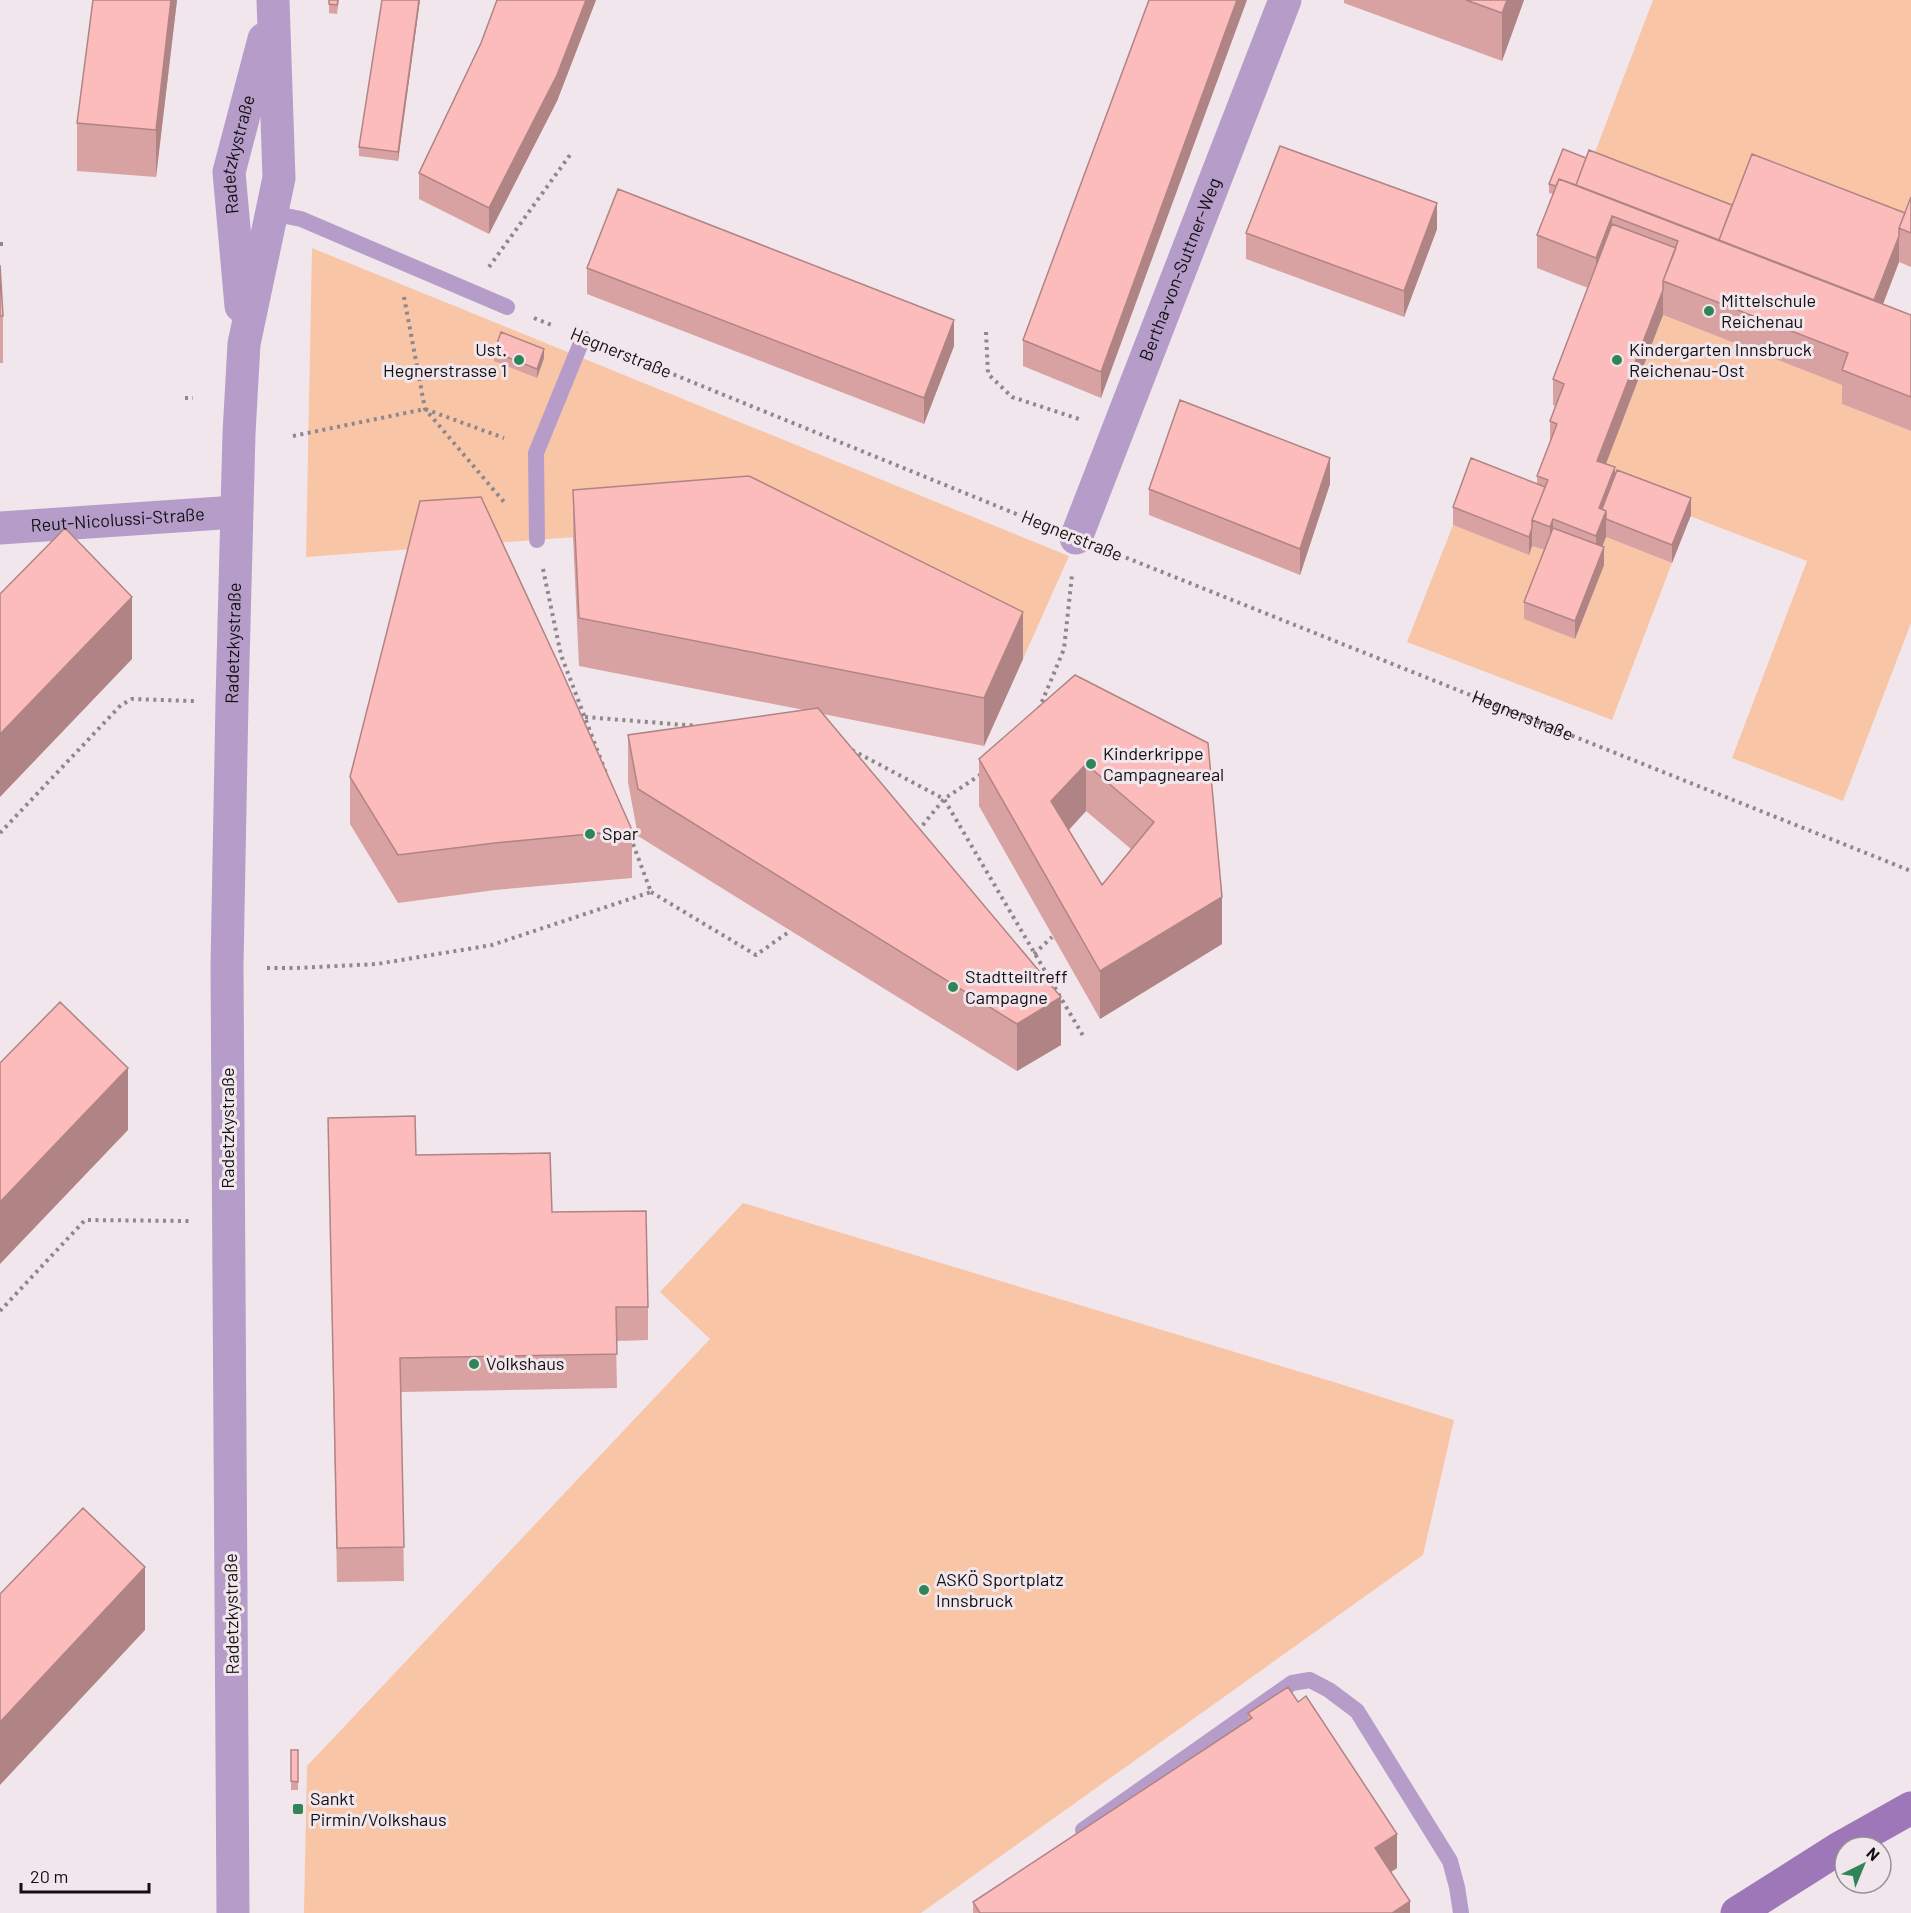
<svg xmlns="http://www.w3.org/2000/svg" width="1911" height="1913" font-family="Barlow,sans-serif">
  <rect width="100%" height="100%" fill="#f1e6ec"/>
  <path fill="#f8c6a7" d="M1653,0H1911V230L1735,224L1589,168Z
    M312,248L1069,556L1023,659L749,524L306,557Z
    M1663,315L1848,387L1842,404L1911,431V623L1843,801L1732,758L1807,561L1617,488L1597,487Z
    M1453,525L1529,554L1532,546L1550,553L1575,639L1603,565L1596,562L1606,537L1672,563L1612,720L1407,642Z
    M743,1203L1337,1383L1454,1420L1423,1555L921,1913H304L307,1766L710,1339L660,1292Z"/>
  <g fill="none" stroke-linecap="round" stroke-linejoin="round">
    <g stroke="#8e878b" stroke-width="4" stroke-dasharray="3 4.5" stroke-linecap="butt">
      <path d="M0,244H3"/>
      <path d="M489,267L570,155"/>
      <path d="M404,297L425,409L504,502"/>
      <path d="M534,318L554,326"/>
      <path d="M986,332L988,374L1012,397L1082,420"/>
      <path d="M611,349L1041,524"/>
      <path d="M185,398H193"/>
      <path d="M293,436L425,409L504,438"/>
      <path id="s1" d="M1112,552L1911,871"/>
      <path d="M543,569L561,655L606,773"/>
      <path d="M1039,709L1064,649L1072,575"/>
      <path d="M585,717L698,726"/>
      <path d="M852,750L944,799L1085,1039"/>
      <path d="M918,831L944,799L983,773"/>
      <path d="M0,833L121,705L132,699L194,701"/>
      <path d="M651,892L756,955L790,931"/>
      <path d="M1034,954L1052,937"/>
      <path d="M267,968H297L377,964L492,945L651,892L630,836"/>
      <path d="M0,1311L85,1220L189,1221"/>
    </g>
    <path stroke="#b69dc9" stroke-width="16" d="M271,213L301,219L507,307
      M537,540L536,453L583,338
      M1083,1830L1292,1683L1310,1680L1329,1690L1357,1711L1450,1861L1457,1887L1461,1913"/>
    <g stroke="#b69dc9" stroke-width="33">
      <path id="s2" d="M241,306L229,172L264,39"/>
      <path id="s3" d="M0,528L236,512"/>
      <path id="s4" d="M1076,538L1285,0"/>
      <path id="s5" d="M233,1913L227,966L232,701L239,433L244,344L279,178L273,0"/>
    </g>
    <path stroke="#9d77b8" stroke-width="33" d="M1737,1913L1838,1849L1911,1808"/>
  </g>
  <path fill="#d9a2a2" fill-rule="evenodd" d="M93,0H177L156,177L77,171V123Z
    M329,0H339L337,14L329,13Z
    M420,0L398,161L359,156V147Z
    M497,0H596L557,101L489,234L419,199V173L481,43Z
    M1149,0L1101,398L1023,366V340Z
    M1344,0H1524L1502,61L1344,3Z
    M1586,158L1732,205L1905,213L1911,197V267L1899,262L1883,304L1911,315V431L1842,404V385L1663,315L1606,464L1615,475L1691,515L1672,563L1606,537L1602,547L1604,565L1575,639L1524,619V602L1544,550L1532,546L1529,555L1453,525V507L1537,484V476L1550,443V421L1555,406L1553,405V379L1588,288L1537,268V235L1553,194L1549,193V184Z
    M1437,229L1404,317L1246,259V233Z
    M0,265L3,316V363H0Z
    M587,268L954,346L924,424L587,294Z
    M494,352L544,358L537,378L494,361Z
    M1330,484L1300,575L1149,515V489Z
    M573,490L1023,659L984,746L823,714L1061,1045L1017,1071L638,836L628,782V735L804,710L579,666L573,537Z
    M1208,743L1222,944L1100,1019L979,806V759ZM1086,811L1131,849L1102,885L1069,830Z
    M350,777L632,830V878L495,890L398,903L350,824Z
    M328,1118L552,1212L648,1307V1340L616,1341L617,1388L401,1392L404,1581L337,1582Z
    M1248,1713L1397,1868L1391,1872L1410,1913H973V1902L1248,1720Z
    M291,1750H298V1790H291Z"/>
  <path fill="#b08484" d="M171,0H177L156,177V130Z
    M419,0H420L398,161V152Z
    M586,0H596L557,101L489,234V208Z
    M1237,0H1247L1101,398V372Z
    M1507,0H1524L1502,61V13Z
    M1437,203V229L1404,317V291Z
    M1612,216V250L1596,291V258Z
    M1899,236V262L1872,333V307Z
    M1663,290V315L1597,487V461Z
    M954,320V346L924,424V398Z
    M544,349V358L537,378V369Z
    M1330,458V484L1300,575V549Z
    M1615,467V493L1606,516V537L1596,562V536L1599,508Z
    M1691,498V515L1672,563V545Z
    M1553,519V545L1550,553V527Z
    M1532,528V546L1529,555V537Z
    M1604,547V565L1575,639V621Z
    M132,597V659L0,797V734Z
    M1023,612V659L984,746V698Z
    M1086,764V811L1051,849V801Z
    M1222,897V944L1100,1019V971Z
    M1061,997V1045L1017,1071V1024Z
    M128,1068V1130L0,1264V1202Z
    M145,1567V1630L0,1785V1722Z
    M1397,1834V1868L1375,1882V1848Z
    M1410,1901V1913H1392Z"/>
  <path fill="#fcbcbc" stroke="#b08484" stroke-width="1.5" fill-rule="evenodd" d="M93,0H171L156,130L77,123Z
    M329,0H338L337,5L329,4Z
    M382,0H419L398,152L359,147Z
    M497,0H586L557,75L489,208L419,173L481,43Z
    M1149,0H1237L1101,372L1023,340Z
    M1466,0H1507L1502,13Z
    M1280,146L1437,203L1404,291L1246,233Z
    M1563,149L1586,158L1576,185L1559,179L1556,186L1549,184Z
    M1589,150L1732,205L1719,240L1576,185Z
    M1752,154L1905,213L1899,228V236L1874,300L1719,240Z
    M1559,179L1911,315V397L1842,370L1848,353L1663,281L1678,241L1612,216L1596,258L1537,235Z
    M618,189L954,320L924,398L587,268Z
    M1911,197V233L1899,228Z
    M1612,224L1676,248L1663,281V290L1597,461L1615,467L1599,508L1606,511L1596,536L1553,519L1550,527L1532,520L1548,480L1537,476L1557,424L1550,421L1564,384L1553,379Z
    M0,265L3,316H0Z
    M501,332L544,349L537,369L494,352Z
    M1180,400L1330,458L1300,549L1149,489Z
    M1471,458L1545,487L1532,520V528L1529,537L1453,507Z
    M1617,470L1691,498L1672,545L1606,519V511L1602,509Z
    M749,476L1023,612L984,698L579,618L573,490Z
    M481,497L559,665L632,830L495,843L398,855L350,777L420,501Z
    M65,528L132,597L0,734V594Z
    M1553,528L1604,547L1575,621L1524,602Z
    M1075,675L1208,743L1222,897L1100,971L979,759ZM1086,764L1154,822L1102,885L1051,801Z
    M818,708L1061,997L1017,1024L638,789L628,735Z
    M60,1002L128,1068L0,1202V1063Z
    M415,1116L416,1155L550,1153L552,1212L646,1211L648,1307H616L617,1354L400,1358L404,1547L337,1548L328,1118Z
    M83,1508L145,1567L0,1722V1594Z
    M1288,1687L1298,1702L1306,1696L1397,1834L1375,1848L1410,1901L1392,1913H980L973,1902L1252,1718L1248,1713Z
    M291,1750H298V1782L291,1781Z"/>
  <g fill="#308558" stroke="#f1e6ec" stroke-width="2">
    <circle cx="1709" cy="311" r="6"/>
    <circle cx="519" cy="360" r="6"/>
    <circle cx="1617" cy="360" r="6"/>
    <circle cx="1091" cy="764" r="6"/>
    <circle cx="590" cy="834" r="6"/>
    <circle cx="953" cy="987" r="6"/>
    <circle cx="474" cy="1364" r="6"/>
    <circle cx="924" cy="1590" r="6"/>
    <rect x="292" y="1803" width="12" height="12" rx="3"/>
  </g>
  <g text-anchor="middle" stroke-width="6" stroke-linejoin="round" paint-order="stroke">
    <g font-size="18" fill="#120f11" stroke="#f1e6ec">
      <text dy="6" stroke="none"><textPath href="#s2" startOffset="153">Radetzkystraße</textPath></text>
      <text dy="6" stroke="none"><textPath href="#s4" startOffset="288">Bertha-von-Suttner-Weg</textPath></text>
      <text transform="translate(621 353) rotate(22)" y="6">Hegnerstraße</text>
      <text dy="6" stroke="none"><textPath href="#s3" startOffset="118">Reut-Nicolussi-Straße</textPath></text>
      <text transform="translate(1072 536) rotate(22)" y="6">Hegnerstraße</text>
      <text dy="6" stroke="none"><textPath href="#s5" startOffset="1270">Radetzkystraße</textPath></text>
      <text dy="6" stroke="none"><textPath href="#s1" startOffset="442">Hegnerstraße</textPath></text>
      <text transform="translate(228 1128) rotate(-90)" y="6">Radetzkystraße</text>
      <text transform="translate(232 1614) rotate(-91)" y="6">Radetzkystraße</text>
    </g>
    <g font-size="18" fill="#120f11" stroke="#f1e6ec" text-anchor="start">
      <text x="1721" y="307">Mittelschule<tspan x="1721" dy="21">Reichenau</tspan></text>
      <text x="507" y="356" text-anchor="end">Ust.<tspan x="507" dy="21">Hegnerstrasse 1</tspan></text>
      <text x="1629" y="356">Kindergarten Innsbruck<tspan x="1629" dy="21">Reichenau-Ost</tspan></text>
      <text x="1103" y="760">Kinderkrippe<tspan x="1103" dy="21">Campagneareal</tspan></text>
      <text x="602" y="840">Spar</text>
      <text x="965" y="983">Stadtteiltreff<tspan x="965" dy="21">Campagne</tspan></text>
      <text x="486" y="1370">Volkshaus</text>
      <text x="936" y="1586">ASKÖ Sportplatz<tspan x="936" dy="21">Innsbruck</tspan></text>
      <text x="310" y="1805">Sankt<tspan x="310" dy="21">Pirmin/Volkshaus</tspan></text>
    </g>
  </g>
  <g transform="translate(1863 1865) rotate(43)"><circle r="28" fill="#f1e6ec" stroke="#989094" stroke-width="1.5"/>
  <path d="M0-4.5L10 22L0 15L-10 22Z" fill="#308558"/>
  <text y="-9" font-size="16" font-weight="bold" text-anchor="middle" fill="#120f11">N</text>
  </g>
  <path d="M21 1883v9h128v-9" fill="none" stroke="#120f11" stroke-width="3"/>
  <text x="30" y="1883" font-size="18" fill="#120f11" stroke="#f1e6ec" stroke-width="4.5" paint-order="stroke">20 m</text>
</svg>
